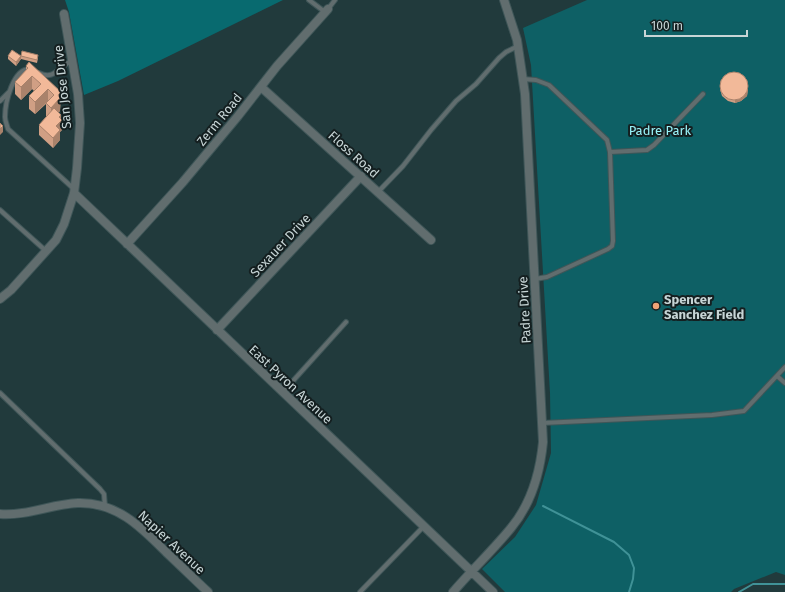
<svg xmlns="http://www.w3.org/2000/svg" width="785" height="592" font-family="'Fira Sans',sans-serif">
  <rect width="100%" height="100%" fill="#213a3c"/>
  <path fill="#0e6065" d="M587,0H785V575L776,572L734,589L731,592H505L482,569L515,537L536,505L551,453L550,393L531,65L523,28Z"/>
  <path fill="#086a6f" d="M65,0H283L118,81L84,95L69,12Z"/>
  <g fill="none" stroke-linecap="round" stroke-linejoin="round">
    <path stroke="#409297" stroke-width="2" d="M543,506L614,542L629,555L634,568L633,579L629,592
      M739,592L753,584H785"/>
    <g stroke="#3f5658" stroke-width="6">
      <path id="service" d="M309,0L325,12
        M328,9L335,0
        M31,69C13,67 5,103 5,117C5,121 7,125 8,129L74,189
        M39,73C55,81 58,66 72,61
        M523,79L536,80L549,85L607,140L610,152L613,241L612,246L608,249L547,277L535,279
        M0,101L9,92
        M610,152L647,150L654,145L703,94
        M378,192L403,166L431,130L456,101L476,84L499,58L506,52L518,46
        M0,210L46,251
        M777,376L785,383
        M283,392L346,322
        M0,393L100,489L104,494L105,507
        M542,423L712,415L744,411L785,367
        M360,592L424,526"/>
    </g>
    <g stroke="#3f5658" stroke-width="10">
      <path id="minor" d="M261,87L431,240
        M74,193L493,592
        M127,244L183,182L238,116L277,66L328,9
        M0,299L11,290L56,240L64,224L74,193L77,168L80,123L78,94L64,14
        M217,330L361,176
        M0,514C27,516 52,504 78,503C117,502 141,527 166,552C180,565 194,579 208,592
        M453,592C472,570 493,550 511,528C531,504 540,473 543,442L525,94L517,40L504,0"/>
    </g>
    <use href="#service" stroke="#616d6e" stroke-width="4"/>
    <use href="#minor" stroke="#616d6e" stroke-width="8"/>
  </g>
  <path fill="#d09f84" d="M8,56L21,59L16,66L8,59Z
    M21,56L38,58L37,63L21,59Z
    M26,66L61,92L60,111L59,112L61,120L62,130L60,132V140L53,148L39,135V125L46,117V104L35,114L29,109V96L34,91L32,89L21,100L15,94V82L26,70Z
    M720,86L748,89L747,96L741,101L735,103L728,101L722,96L720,89Z"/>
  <path fill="#a9826b" d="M21,56V59L16,66V62Z
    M32,76V89L21,100V87Z
    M748,86V89L747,96L741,101L735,103V100Z
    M48,89V101L35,114V102Z
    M61,92L60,111L51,121V108L58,95Z
    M61,115L62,130L60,132V140L53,148V138L59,117Z
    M3,126V132L0,135V129Z"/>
  <path fill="#f2b999" stroke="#a9826b" d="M12,50L21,56L16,62L8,56Z
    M22,51L38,55L37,60L21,56Z
    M29,62L61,92L58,95L60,98L51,108L46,103L54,95L48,89L35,102L29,96L41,84L32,76L21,87L15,82L28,68L26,66Z
    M720 86a14 14 0 1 1 28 0a14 14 0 1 1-28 0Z
    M54,108L61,115L59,117L62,120L56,126L60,130L53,138L39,125Z
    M0,123L3,126L0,129Z"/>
  <circle fill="#efa376" stroke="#141f20" stroke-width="1.5" cx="656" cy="306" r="4"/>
  <g text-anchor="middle" stroke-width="4" stroke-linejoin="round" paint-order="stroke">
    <g font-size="13" fill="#c7d5d6" stroke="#141f20">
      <text transform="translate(62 87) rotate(-96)" y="5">San Jose Drive</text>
      <text transform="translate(219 119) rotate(-51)" y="5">Zerm Road</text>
      <text transform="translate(354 154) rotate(42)" y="5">Floss Road</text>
      <text transform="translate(280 245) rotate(-47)" y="5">Sexauer Drive</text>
      <text transform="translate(524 310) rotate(-93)" y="5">Padre Drive</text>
      <text transform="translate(291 384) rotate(43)" y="5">East Pyron Avenue</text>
      <text transform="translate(172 542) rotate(43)" y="5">Napier Avenue</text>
    </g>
    <g font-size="13" fill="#98f3f9" stroke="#141f20">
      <text x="660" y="135">Padre Park</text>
    </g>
    <g font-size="13" font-weight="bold" fill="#c7d5d6" stroke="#141f20" text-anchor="start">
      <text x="664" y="304">Spencer<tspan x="664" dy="15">Sanchez Field</tspan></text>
    </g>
  </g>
  <path d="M645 30v6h102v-6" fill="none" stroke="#c7d5d6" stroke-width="2"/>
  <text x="651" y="30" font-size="12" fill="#c7d5d6" stroke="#141f20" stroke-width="3" paint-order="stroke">100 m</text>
</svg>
